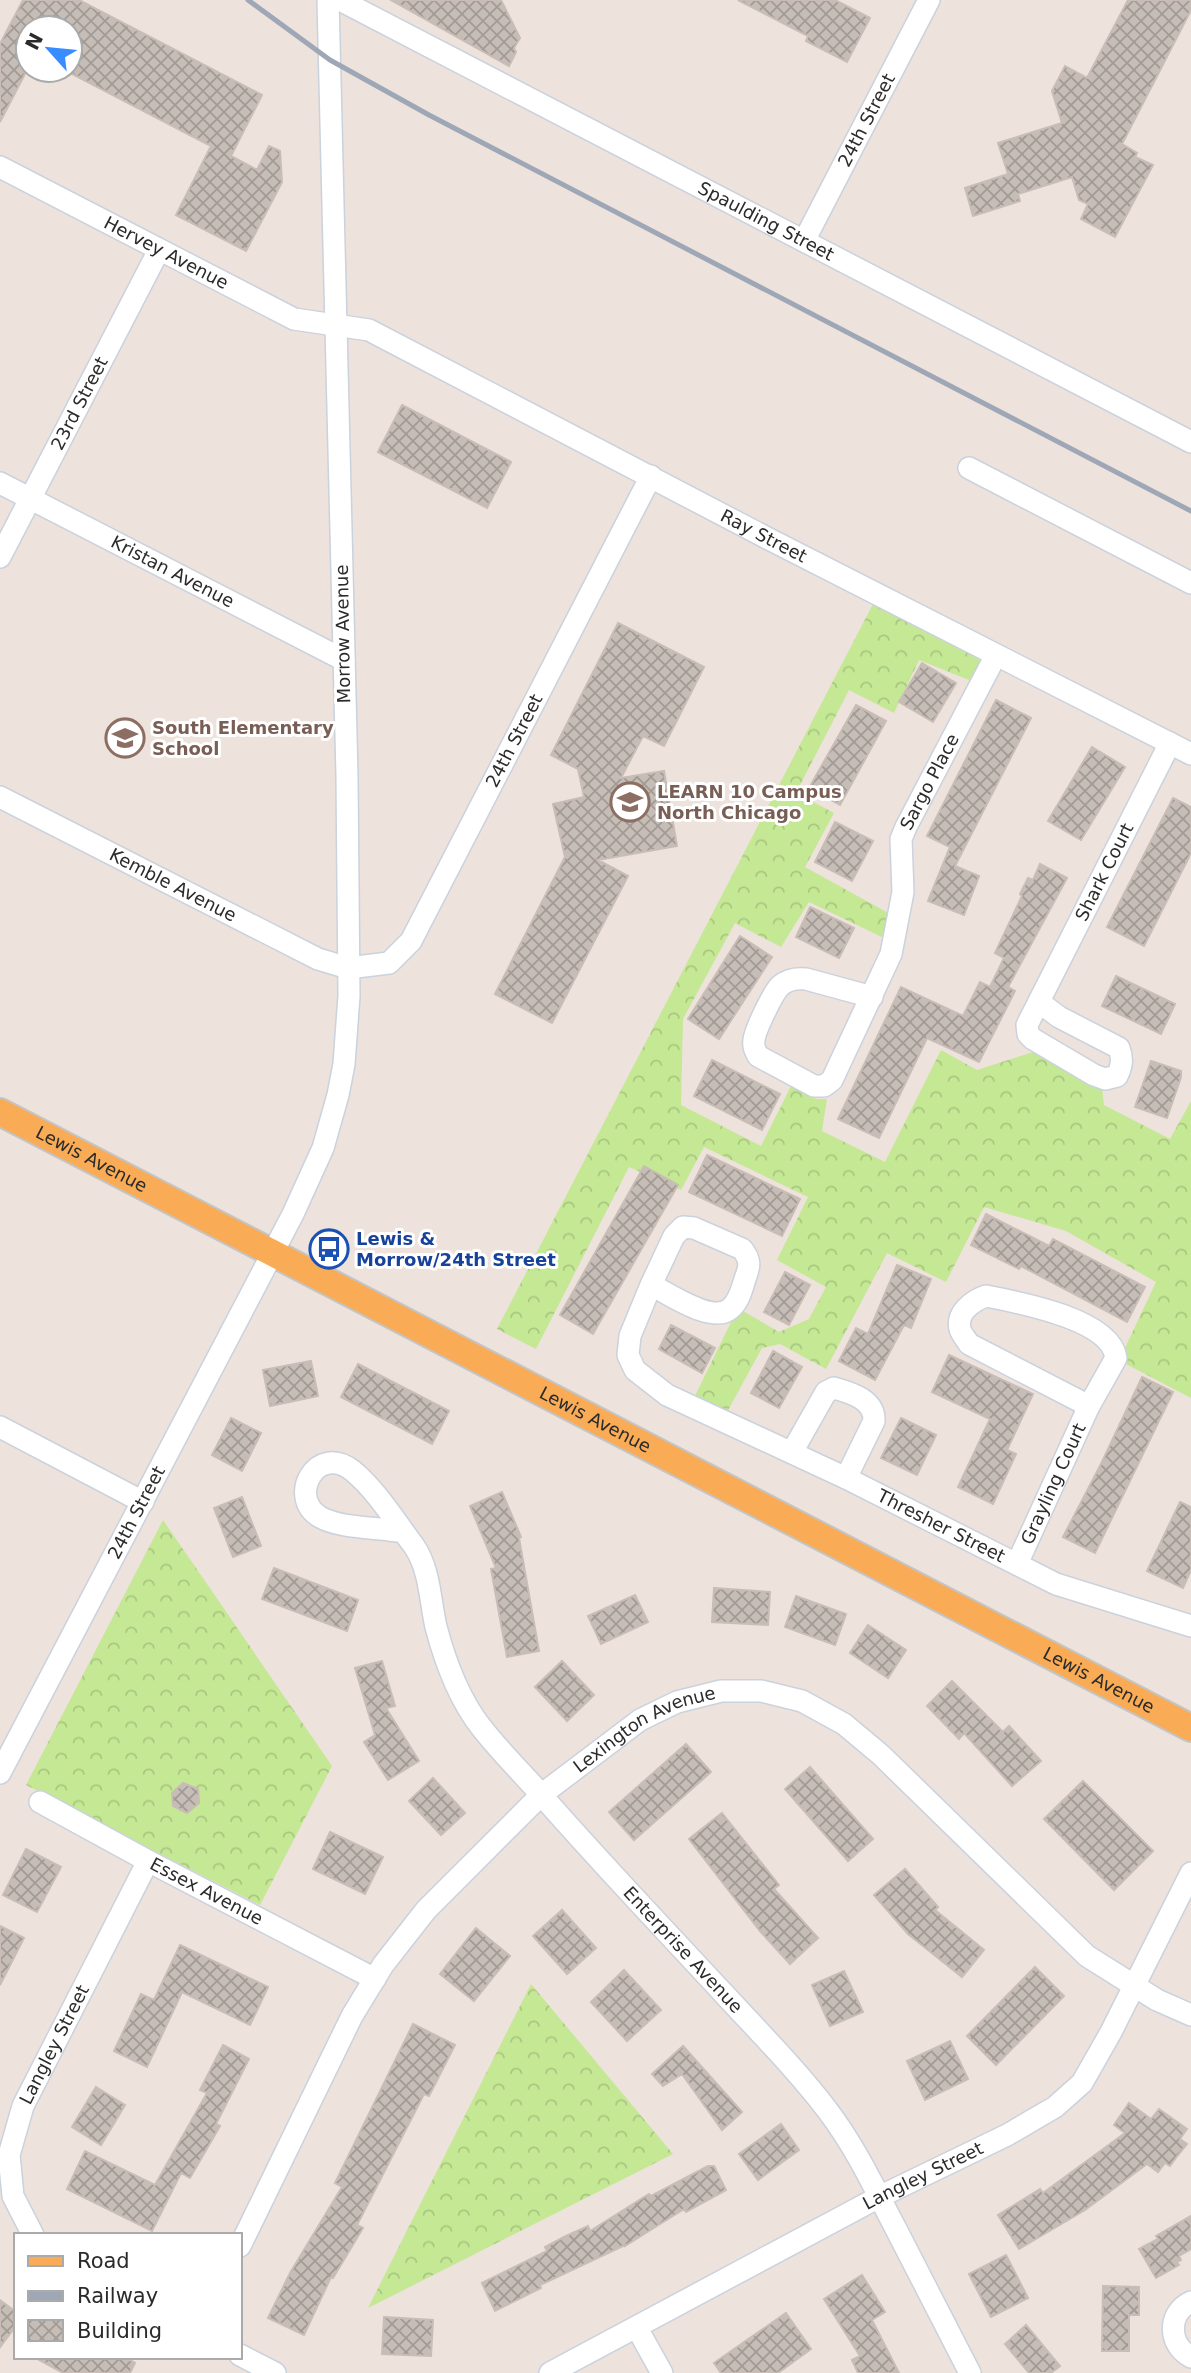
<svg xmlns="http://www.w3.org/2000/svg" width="1191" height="2373" font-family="'DejaVu Sans',sans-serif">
  <defs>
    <pattern id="forest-crowns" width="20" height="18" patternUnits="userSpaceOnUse" patternTransform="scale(1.75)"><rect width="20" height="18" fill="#c4e894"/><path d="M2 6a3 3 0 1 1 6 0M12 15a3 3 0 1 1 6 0" fill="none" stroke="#a9c780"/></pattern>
    <pattern id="building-cross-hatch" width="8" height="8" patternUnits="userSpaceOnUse" patternTransform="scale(1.75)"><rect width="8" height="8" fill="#c6bdb7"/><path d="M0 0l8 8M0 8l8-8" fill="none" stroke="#a19a95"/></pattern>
  </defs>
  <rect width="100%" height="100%" fill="#ede2dc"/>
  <path fill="url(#forest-crowns)" d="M874,602L985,659L974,682L919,660L894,713L849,690L796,793L834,813L805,867L890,914L886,939L809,902L781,947L735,923L683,1019L681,1105L761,1146L791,1086L816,1099H827L822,1131L885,1162L941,1050L977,1070L1036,1051L1102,1089L1104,1105L1170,1139L1191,1101V1398L1126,1364L1125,1348L1156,1282L1066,1231L984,1207L946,1282L887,1253L826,1369L780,1344L762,1348L726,1414L694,1398L732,1320L743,1311L779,1332L809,1319L826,1287L777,1260L808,1197L704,1147L681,1190L629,1167L536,1349L497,1329Z
    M163,1520L332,1766L260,1905L26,1785Z
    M531,1984L673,2154L368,2308Z"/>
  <path fill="url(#building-cross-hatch)" stroke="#c9bdb5" stroke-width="2" d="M23,0H79L262,95L231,156L257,170L269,146L280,151L282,182L246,251L176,215L211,146L70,73V28H28V68L0,122V44Z
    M391,0H501L520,38L514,48L516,52L509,66Z
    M738,0H835L870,18L847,62L806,41L808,36Z
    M1128,0H1191V10L1122,144L1137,153L1135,157L1153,165L1115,237L1081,219L1088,204L1079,200L1072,177L1018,194L1020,201L973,216L965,188L1008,174L998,143L1062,123L1052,91L1065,66L1087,78Z
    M402,405L511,462L487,508L378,452Z
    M618,623L704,667L664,746L643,736L621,778L664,771L677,846L598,860L628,876L552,1023L495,994L565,857L553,804L584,797L578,769L551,755Z
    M922,663L956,683L933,722L899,702Z
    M996,700L1031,718L955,866L979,876L964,915L928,901L950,847L927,836Z
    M856,705L886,721L840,805L809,788Z
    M1092,747L1125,767L1081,840L1048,821Z
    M1173,798L1191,807V853L1144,946L1107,927Z
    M835,822L873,841L852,881L815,862Z
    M1040,864L1067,878L1008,987L1015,991L979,1062L927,1038L879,1138L838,1119L901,987L963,1016L980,982L990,987L1004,958L995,953L1022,896L1020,894L1028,878L1033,880Z
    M810,907L854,928L839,958L796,937Z
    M740,936L772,957L719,1039L688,1019Z
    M1116,976L1175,1004L1161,1034L1102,1006Z
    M712,1060L780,1094L762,1130L694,1096Z
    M1151,1061L1181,1071V1077L1167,1118L1135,1107Z
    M707,1155L800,1199L782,1236L689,1192Z
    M644,1166L678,1185L593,1334L560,1315Z
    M986,1214L1049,1246L1053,1239L1145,1287L1127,1322L1021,1266L1019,1269L971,1245Z
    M897,1265L931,1279L911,1328L904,1325L875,1380L839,1361L856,1328L868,1334Z
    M785,1272L810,1285L789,1325L764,1312Z
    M671,1325L715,1348L702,1373L659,1349Z
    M773,1351L802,1367L779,1408L751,1393Z
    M949,1355L1033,1394L1007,1450L1016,1454L993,1504L958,1487L990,1419L932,1392Z
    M311,1361L318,1396L270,1406L263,1370Z
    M358,1364L449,1411L432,1444L341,1397Z
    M1142,1377L1173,1392L1095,1553L1063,1537L1101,1464Z
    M231,1418L261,1433L242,1471L212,1455Z
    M901,1418L936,1435L917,1475L881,1458Z
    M502,1492L521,1537L519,1538L539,1651L507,1657L491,1569L496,1568L470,1506Z
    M242,1497L261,1546L233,1557L214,1508Z
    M1180,1502L1191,1507V1570L1183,1588L1147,1571Z
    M274,1568L358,1600L347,1631L262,1599Z
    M714,1588L770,1592L768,1625L712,1622Z
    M635,1595L648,1622L601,1644L588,1616Z
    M796,1596L846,1614L835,1645L785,1627Z
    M868,1625L906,1650L888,1678L850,1653Z
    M382,1661L395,1706L386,1708L419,1761L388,1780L364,1742L375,1735L355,1668Z
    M562,1661L594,1695L567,1721L535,1687Z
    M952,1681L1003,1732L1009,1726L1041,1761L1012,1786L964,1733L959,1739L927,1706Z
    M686,1744L711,1772L634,1840L609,1812Z
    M810,1767L873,1839L848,1861L785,1789Z
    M433,1778L465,1813L441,1835L409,1801Z
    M1083,1781L1153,1851L1114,1890L1044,1819Z
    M183,1783L198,1789L199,1803L187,1813L173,1806L172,1793Z
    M722,1813L779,1885L774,1889L818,1938L790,1964L760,1931L689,1839Z
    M330,1832L383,1857L365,1894L313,1869Z
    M26,1849L61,1867L37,1912L3,1895Z
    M905,1869L938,1907L935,1910L984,1950L962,1977L908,1934L874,1895Z
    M562,1910L596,1948L567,1974L533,1936Z
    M0,1926L24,1938L0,1985Z
    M476,1928L510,1956L474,2001L440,1974Z
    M180,1945L268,1987L250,2025L182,1992L147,2067L114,2051L141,1994L154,2000Z
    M1035,1967L1064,1996L996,2065L967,2036Z
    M624,1970L661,2010L627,2041L591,2002Z
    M844,1971L863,2012L830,2026L812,1985Z
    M413,2024L455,2045L429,2096L424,2094L357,2225L363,2228L333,2278L331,2277L304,2335L268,2318L290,2273L342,2187L335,2183Z
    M950,2041L968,2079L925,2100L907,2061Z
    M223,2045L249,2059L216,2124L220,2126L190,2178L181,2173L152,2231L67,2189L85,2151L155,2185L207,2093L200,2090Z
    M683,2046L742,2112L722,2130L682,2074L663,2086L652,2074Z
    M96,2087L125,2105L101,2145L72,2127Z
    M1129,2103L1151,2119L1159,2109L1187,2129L1180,2139L1187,2144L1178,2155L1170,2166L1165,2163L1158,2172L1147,2164L1085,2210L1019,2249L998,2215L1040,2189L1043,2193L1125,2133L1114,2125Z
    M781,2124L799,2150L758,2180L739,2154Z
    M708,2166H714L726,2190L686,2212L684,2209L625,2246V2245L540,2285L541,2288L495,2311L482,2283L547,2251L545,2247L566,2236L588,2226L590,2231L649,2194L651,2196Z
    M1191,2216V2249L1179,2256L1181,2260L1177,2262L1179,2265L1156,2278L1139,2249L1158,2239L1156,2236Z
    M1006,2255L1028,2298L991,2317L969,2274Z
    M862,2275L885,2312L872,2320L899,2373H858L852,2360L860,2356L824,2299Z
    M1103,2286L1139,2287V2315H1129V2351H1102Z
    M0,2300L16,2312V2326L0,2347Z
    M786,2313L811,2349L778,2373H721L714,2363Z
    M384,2317L433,2320L431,2356L382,2354Z
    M1026,2325L1060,2366L1051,2373H1029L1005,2344Z
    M34,2357H125L135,2363L130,2373H63Z"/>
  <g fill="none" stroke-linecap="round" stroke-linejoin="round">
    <g stroke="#cad2dd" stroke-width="24">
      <g id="minor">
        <path id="s1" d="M340,0L1191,442"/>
        <path id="s2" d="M0,167L294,319L369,330L767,538L1191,754"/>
        <path id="s3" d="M804,241L929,0"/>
        <path d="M969,468L1191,583"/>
        <path id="s4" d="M0,483L344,660"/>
        <path id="s5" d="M0,557L159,250"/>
        <path id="s6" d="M0,797L318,959L348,968L389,963L411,941L651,476"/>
        <path id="s7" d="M872,997L806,979C796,978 788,979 780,986C773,993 755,1030 754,1040C753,1047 755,1050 758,1056L814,1086H824L832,1080L891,954L903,892L901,839L906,827L996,655"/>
        <path id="s8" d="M1039,1002L1059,1017L1119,1048C1123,1059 1122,1066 1117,1076L1105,1079L1094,1075L1033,1039L1028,1034L1027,1025L1170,743"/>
        <path id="s9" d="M651,1285L674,1236L683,1227L694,1228L742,1249C751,1260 750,1266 745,1279C742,1289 739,1301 731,1308C713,1325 670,1294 651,1285L630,1336L628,1355L635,1370L667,1395L846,1478L1056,1584L1191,1626"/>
        <path d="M986,1296C1017,1302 1111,1319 1116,1358L1089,1406L969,1344C967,1340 961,1334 960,1329C956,1313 972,1301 986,1296Z"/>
        <path d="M0,1427L143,1502"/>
        <path d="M792,1452L826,1392L834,1388C852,1393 875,1400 874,1421L846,1478"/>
        <path id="s10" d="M403,1532C379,1527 341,1529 320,1517C287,1498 316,1442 353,1471C377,1491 395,1521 414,1546C430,1569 430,1601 436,1627C445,1661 459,1699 481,1727C498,1749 518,1769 537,1790C598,1860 662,1927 725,1995C760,2033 797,2070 828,2111C856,2148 875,2189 896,2229C921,2277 945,2325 970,2373"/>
        <path id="s11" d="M1017,1564L1089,1406"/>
        <path id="s12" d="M0,1773L293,1214L323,1148L338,1095L344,1064L349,996L347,776L328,0"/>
        <path id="s13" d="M40,1802L148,1861L375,1979"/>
        <path id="s14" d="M33,2235L13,2196L9,2155L23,2106L148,1861"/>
        <path id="s15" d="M240,2246L352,2016L383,1965L426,1910L541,1795L640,1720L677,1702L721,1691H761L802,1701L844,1724L881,1755L1087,1956L1157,2000L1191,2015"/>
        <path d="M1191,2302C1167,2313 1168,2345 1191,2357"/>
        <path d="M637,2328L662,2373"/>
        <path d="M240,2355L275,2373"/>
        <path id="s16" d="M550,2373L879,2197L1007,2135L1055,2107L1082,2083L1111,2032L1191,1873"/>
      </g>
    </g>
    <g stroke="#c4c4c4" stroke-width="30">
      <g id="major">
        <path id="s17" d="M0,1112L1191,1728"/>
      </g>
    </g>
    <use href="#minor" stroke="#fff" stroke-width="21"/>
    <use href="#major" stroke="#f9ac55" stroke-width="26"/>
    <path stroke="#9ea7b6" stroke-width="5" d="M248,0L330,60L429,115L1191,511"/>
  </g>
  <defs>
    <g id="school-ring" transform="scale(2.0125)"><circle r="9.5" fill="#fff" stroke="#8d6e63" stroke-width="1.5"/><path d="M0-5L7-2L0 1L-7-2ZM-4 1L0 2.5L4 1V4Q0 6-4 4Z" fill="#8d6e63"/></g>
    <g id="bus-ring" transform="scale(2.0125)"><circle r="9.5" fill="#fff" stroke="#1a4fb4" stroke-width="1.5"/><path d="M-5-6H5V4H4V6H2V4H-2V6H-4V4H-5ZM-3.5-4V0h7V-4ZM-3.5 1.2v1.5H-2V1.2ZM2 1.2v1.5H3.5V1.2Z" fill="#1a4fb4"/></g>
  </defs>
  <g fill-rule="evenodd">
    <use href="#school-ring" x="125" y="738"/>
    <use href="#school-ring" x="630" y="802"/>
    <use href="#bus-ring" x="329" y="1249"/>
  </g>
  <g text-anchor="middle" stroke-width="6" stroke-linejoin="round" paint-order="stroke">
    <g font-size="18" fill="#2b2b2b" stroke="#fff">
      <text dy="6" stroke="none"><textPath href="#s3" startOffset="136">24th Street</textPath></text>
      <text dy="6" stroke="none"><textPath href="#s1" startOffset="480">Spaulding Street</textPath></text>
      <text dy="6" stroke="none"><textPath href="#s2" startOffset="187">Hervey Avenue</textPath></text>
      <text dy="6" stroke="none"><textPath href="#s5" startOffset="173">23rd Street</textPath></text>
      <text dy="6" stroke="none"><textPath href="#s2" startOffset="852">Ray Street</textPath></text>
      <text dy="6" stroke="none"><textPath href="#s4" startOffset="194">Kristan Avenue</textPath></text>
      <text transform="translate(343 634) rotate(-91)" y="6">Morrow Avenue</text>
      <text dy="6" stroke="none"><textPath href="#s6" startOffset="686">24th Street</textPath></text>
      <text dy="6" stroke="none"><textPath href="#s7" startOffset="576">Sargo Place</textPath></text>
      <text dy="6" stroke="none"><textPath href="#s8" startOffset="404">Shark Court</textPath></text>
      <text dy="6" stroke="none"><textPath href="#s6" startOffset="194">Kemble Avenue</textPath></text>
      <text dy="6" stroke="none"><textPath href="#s17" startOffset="103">Lewis Avenue</textPath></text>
      <text dy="6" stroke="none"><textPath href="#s17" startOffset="670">Lewis Avenue</textPath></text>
      <text dy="6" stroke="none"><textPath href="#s11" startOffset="88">Grayling Court</textPath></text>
      <text dy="6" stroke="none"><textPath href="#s12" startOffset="294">24th Street</textPath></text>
      <text dy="6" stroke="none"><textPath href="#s9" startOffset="718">Thresher Street</textPath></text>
      <text dy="6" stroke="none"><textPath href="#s17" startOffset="1237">Lewis Avenue</textPath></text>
      <text dy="6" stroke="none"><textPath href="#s15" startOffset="672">Lexington Avenue</textPath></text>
      <text dy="6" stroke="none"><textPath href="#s13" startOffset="189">Essex Avenue</textPath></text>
      <text dy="6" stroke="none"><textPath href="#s10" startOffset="774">Enterprise Avenue</textPath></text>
      <text dy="6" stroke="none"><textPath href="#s14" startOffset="205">Langley Street</textPath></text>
      <text dy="6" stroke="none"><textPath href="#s16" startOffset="422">Langley Street</textPath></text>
    </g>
    <g font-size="18" font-weight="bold" fill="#785e54" stroke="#fff" text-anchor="start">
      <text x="152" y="734">South Elementary<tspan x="152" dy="21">School</tspan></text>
      <text x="657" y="798">LEARN 10 Campus<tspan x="657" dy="21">North Chicago</tspan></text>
    </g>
    <g font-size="18" font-weight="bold" fill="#164399" stroke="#fff" text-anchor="start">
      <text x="356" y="1245">Lewis &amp;<tspan x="356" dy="21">Morrow/24th Street</tspan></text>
    </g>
  </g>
  <rect x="14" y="2233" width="228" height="126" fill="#ffffff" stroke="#aaaaaa" stroke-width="2"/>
  <rect x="28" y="2256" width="35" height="10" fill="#f9ac55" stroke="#aaaaaa" stroke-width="2"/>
  <text x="77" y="2268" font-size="21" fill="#2b2b2b">Road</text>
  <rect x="28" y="2291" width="35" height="10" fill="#9ea7b6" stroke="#aaaaaa" stroke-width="2"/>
  <text x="77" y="2303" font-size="21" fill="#2b2b2b">Railway</text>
  <rect x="28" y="2320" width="35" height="21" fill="url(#building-cross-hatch)" stroke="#aaaaaa" stroke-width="2"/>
  <text x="77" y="2338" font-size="21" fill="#2b2b2b">Building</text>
  <g transform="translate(49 49) rotate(297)"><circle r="33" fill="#ffffff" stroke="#aaaaaa" stroke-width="2"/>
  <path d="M0-5L12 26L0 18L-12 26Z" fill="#378cff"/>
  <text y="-10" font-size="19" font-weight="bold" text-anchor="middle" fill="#2b2b2b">N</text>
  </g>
</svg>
